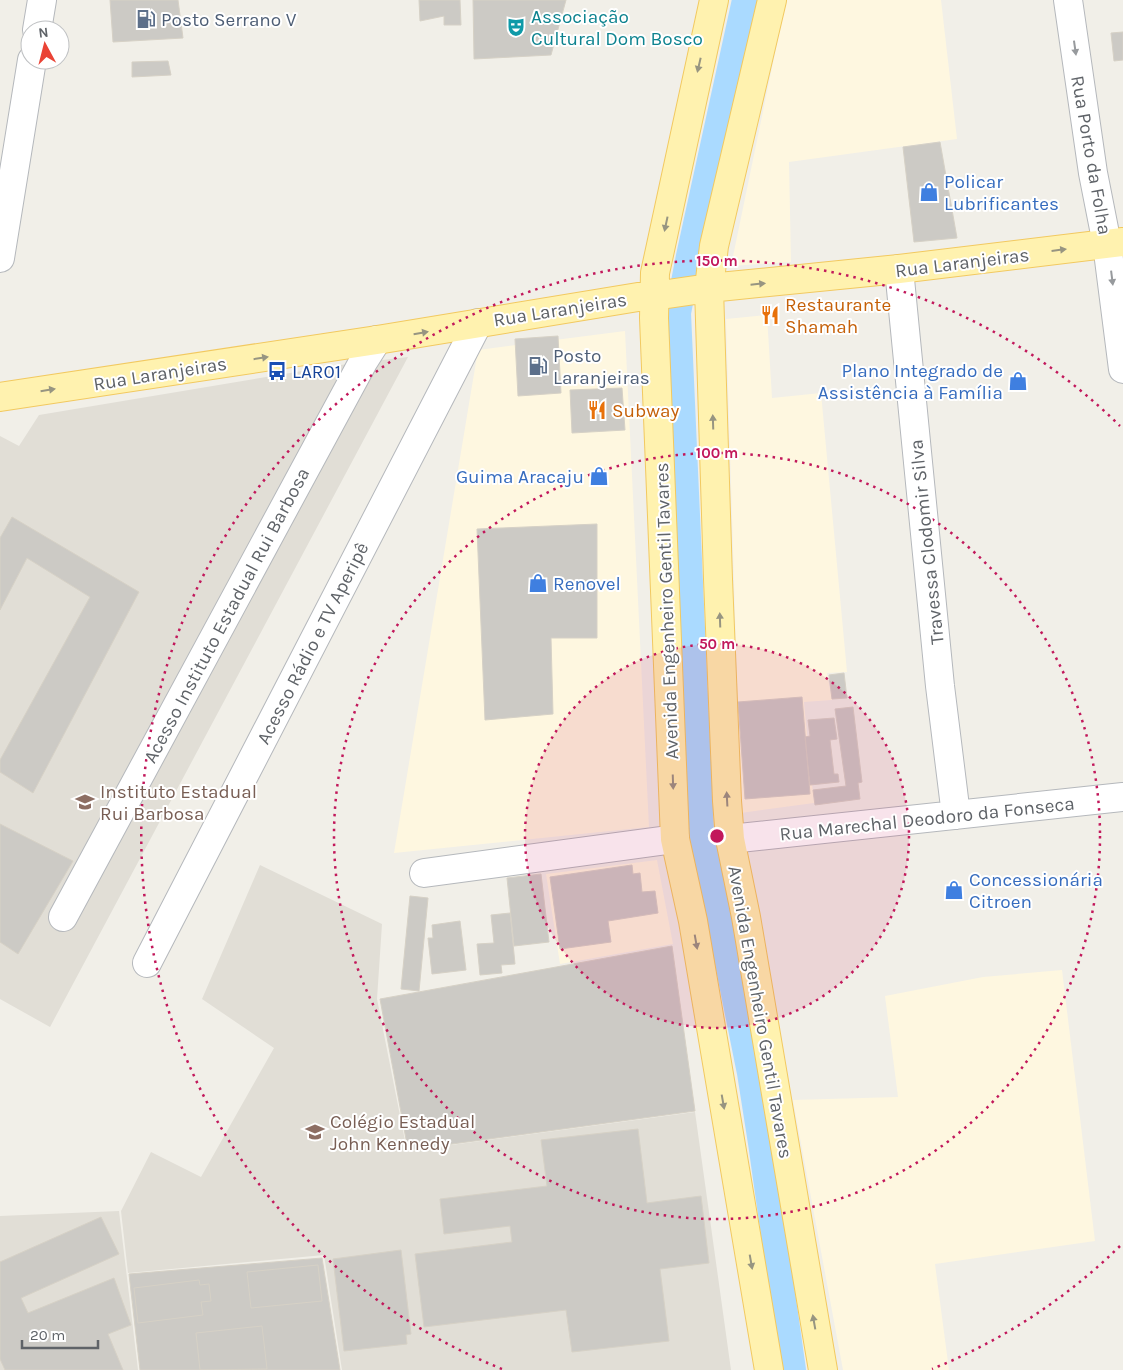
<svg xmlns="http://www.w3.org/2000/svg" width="1123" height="1370" font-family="Karla,sans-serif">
  <rect width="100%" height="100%" fill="#f1efe8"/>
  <path fill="#fef7e0" d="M786,0H941L957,139L789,162L791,262L731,266Z
    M767,315L772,398L821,393L847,672L827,673L832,700L804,702L814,803L741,813L726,319Z
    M625,331L649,827L394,853L478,350Z
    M657,860L673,944L560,964L546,874Z
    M1062,970L1095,1241L935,1264L949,1370H843L793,1100L898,1097L885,996L983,977Z"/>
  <path fill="#e1ded6" d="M408,357L50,1027L0,999V436L19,446L39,415L332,366Z
    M260,865L382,924L377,999L407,1151L695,1112L731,1370H342L324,1255L128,1273L121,1211L151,1152L201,1177L274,1048L202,999Z
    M119,1211L138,1370H0V1216Z"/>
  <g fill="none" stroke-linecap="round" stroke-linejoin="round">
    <path stroke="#aadaff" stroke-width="26" d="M745,0L689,256L678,313L701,830L750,1073L761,1143L793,1370"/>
  </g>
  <path fill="#cccac5" stroke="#d6d1c6" d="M110,0H178L183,38L113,42Z
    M419,0H460L461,25H444V16L420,21Z
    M473,0H566L551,55L474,59Z
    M1123,32V60L1114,61L1111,33Z
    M168,61L171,75L132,77V62Z
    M940,142L957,238L914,242L903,147Z
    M558,336L561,393L518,396L515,339Z
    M622,388L625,430L572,433L570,390Z
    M12,517L139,592L33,793L0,772V760L90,597L27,558L0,610V538Z
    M597,524V638H551L553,714L485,720L477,529Z
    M844,673L847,698L832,699L829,675Z
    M802,697L810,794L745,799L738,702Z
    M853,707L862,782L858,783L860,799L815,805L813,790L846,786L835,709Z
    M834,718L837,739L830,740L834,774H838L839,782L810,785L805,737L810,736L808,720Z
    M0,824L73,861L18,954L0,942Z
    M632,865L633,874L640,873L642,892L655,891L658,913L608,921L611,942L560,949L550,877Z
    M541,874L549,942L514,946L507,878Z
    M410,896L428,898L419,991L401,989Z
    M510,913L515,964L501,965L502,973L480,975L477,944L494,943L491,915Z
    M460,921L466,970L432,974L428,938H433L432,925Z
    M672,946L695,1111L408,1150L380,999Z
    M638,1129L647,1203L701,1196L709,1263L660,1269L669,1341L572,1352L566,1310L424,1327L415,1254L512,1242L510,1226L444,1234L440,1199L547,1186L541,1140Z
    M101,1217L119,1254L21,1298L28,1313L114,1278L131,1325L108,1334L123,1370H5L0,1359V1262Z
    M401,1250L411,1334L406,1335L407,1344L344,1351L333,1259Z
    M322,1258L340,1370H140L129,1274Z
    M318,1265L322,1301L251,1308L247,1272Z
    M199,1280L200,1285L209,1284L211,1301L201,1302L203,1315L138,1323L134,1288Z
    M262,1326L267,1369L200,1370L196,1333Z"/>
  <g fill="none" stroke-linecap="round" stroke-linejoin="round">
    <g stroke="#b5b8bc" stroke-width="30">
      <path id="minor" d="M1068,0L1093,173L1107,244L1123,369
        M37,30L42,0
        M0,258L32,60
        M899,269L940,686L956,815
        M730,839L1123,797
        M424,873L675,839
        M63,917L363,362L377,340
        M147,963L478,323"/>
    </g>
    <g stroke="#f2c960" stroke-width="30">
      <path id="major" d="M714,0L655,273L654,318L675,839L693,921L769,1370
        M772,0L714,246L709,288L718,579L727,801L730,839L746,917L823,1370
        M0,397L377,340L638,297L654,296L709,288L899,269L1123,242"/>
    </g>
    <use href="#minor" stroke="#fff" stroke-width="28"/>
    <use href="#major" stroke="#fff2af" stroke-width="28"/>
  </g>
  <defs><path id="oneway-solid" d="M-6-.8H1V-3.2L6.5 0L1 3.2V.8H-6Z" transform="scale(1.25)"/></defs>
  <g fill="#979a9d">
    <use href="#oneway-solid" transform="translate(1075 48) rotate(82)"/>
    <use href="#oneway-solid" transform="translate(1112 278) rotate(83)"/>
  </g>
  <g fill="#979581">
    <use href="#oneway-solid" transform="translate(699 65) rotate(103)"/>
    <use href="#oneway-solid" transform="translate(666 224) rotate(102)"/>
    <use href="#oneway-solid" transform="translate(1059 250) rotate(-7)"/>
    <use href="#oneway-solid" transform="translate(758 284) rotate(-6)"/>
    <use href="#oneway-solid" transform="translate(421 333) rotate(-10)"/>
    <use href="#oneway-solid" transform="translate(261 358) rotate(-9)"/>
    <use href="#oneway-solid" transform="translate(48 390) rotate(-9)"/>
    <use href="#oneway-solid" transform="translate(713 422) rotate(-92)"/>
    <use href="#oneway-solid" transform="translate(720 620) rotate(-92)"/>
    <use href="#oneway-solid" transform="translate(673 782) rotate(88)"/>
    <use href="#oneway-solid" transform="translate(727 799) rotate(-93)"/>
    <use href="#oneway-solid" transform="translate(696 942) rotate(80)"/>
    <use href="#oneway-solid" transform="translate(723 1102) rotate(80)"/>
    <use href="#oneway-solid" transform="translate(751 1262) rotate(80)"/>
    <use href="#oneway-solid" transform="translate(814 1322) rotate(-100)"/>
  </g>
  <circle cx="717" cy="836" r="192" fill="#c2185b" fill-opacity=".12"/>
  <g fill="none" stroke="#c2185b" stroke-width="2.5" stroke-dasharray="2.5 5">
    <circle cx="717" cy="836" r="192"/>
    <circle cx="717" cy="836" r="383"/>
    <path d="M1120 1246A575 575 0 0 1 932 1369M502 1369A575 575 0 1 1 1120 426"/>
  </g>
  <defs>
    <g id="fuel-bare" transform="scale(1.5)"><path d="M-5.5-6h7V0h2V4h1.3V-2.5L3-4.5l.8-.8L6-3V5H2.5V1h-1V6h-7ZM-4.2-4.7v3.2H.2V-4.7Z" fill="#5c6f8a" stroke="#fff" stroke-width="2.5" paint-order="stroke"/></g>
    <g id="theatre-bare" transform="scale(1.5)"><path d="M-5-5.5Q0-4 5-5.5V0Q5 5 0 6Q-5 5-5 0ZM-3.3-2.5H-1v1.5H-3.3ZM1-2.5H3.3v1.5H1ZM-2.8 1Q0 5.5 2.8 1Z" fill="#0f9aa8" stroke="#fff" stroke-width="2.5" paint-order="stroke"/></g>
    <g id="shop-bare" transform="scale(1.5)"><path d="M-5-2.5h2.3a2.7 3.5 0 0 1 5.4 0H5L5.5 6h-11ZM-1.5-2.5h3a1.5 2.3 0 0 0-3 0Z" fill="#3f7fe0" stroke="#fff" stroke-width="2.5" paint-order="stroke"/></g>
    <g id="restaurant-bare" transform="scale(1.5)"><path d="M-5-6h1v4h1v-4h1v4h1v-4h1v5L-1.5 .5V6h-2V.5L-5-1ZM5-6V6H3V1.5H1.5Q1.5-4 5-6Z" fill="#e8710a" stroke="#fff" stroke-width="2.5" paint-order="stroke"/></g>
    <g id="bus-bare" transform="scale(1.5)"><path d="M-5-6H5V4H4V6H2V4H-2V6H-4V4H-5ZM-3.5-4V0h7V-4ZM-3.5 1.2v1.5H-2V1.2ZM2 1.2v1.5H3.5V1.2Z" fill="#1a4fb4" stroke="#fff" stroke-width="2.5" paint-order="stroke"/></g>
    <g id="school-bare" transform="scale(1.5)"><path d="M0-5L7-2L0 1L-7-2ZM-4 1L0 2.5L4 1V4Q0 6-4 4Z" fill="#8d6e63" stroke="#fff" stroke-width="2.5" paint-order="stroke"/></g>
  </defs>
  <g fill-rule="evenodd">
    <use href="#fuel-bare" x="146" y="19"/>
    <use href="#theatre-bare" x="516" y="27"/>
    <use href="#shop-bare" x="929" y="192"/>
    <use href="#restaurant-bare" x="770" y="315"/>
    <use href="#fuel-bare" x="538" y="366"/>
    <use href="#bus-bare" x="277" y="371"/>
    <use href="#shop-bare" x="1018" y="381"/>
    <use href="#restaurant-bare" x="597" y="410"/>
    <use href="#shop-bare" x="599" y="476"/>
    <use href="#shop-bare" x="538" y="583"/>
    <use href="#school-bare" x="85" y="802"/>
    <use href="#shop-bare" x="954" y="890"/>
    <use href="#school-bare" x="315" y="1132"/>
  </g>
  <g text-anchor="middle" stroke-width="4" stroke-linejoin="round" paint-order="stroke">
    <g font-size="19" fill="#0d838f" stroke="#fff" text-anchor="start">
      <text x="531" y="23">Associação<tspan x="531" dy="22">Cultural Dom Bosco</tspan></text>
    </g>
    <g font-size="19" fill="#4e5e75" stroke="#fff" text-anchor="start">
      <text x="161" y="26">Posto Serrano V</text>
      <text x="553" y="362">Posto<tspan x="553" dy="22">Laranjeiras</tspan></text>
    </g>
    <g font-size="19" fill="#5f6368" stroke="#fff">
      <text transform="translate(1092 155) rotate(80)" y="7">Rua Porto da Folha</text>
      <text transform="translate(962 262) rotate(-7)" y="7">Rua Laranjeiras</text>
      <text transform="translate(560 309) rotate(-9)" y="7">Rua Laranjeiras</text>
      <text transform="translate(160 373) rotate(-9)" y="7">Rua Laranjeiras</text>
      <text transform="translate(926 542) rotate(-96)" y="7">Travessa Clodomir Silva</text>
      <text transform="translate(666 611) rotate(-92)" y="7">Avenida Engenheiro Gentil Tavares</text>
      <text transform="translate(226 615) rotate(-62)" y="7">Acesso Instituto Estadual Rui Barbosa</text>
      <text transform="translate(312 643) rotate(-63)" y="7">Acesso Rádio e TV Aperipê</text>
      <text transform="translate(927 818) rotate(-6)" y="7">Rua Marechal Deodoro da Fonseca</text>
      <text transform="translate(761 1012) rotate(80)" y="7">Avenida Engenheiro Gentil Tavares</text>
    </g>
    <g font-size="19" fill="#366cbe" stroke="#fff" text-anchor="start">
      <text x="944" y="188">Policar<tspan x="944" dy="22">Lubrificantes</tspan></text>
      <text x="1003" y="377" text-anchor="end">Plano Integrado de<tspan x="1003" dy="22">Assistência à Família</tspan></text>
      <text x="584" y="483" text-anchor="end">Guima Aracaju</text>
      <text x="553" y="590">Renovel</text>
      <text x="969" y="886">Concessionária<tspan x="969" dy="22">Citroen</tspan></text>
    </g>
    <g font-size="19" fill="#c56008" stroke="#fff" text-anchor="start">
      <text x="785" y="311">Restaurante<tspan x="785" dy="22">Shamah</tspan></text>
      <text x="612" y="417">Subway</text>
    </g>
    <g font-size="19" fill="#164399" stroke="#fff" text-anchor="start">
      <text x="292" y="378">LAR01</text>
    </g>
    <g font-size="19" fill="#785e54" stroke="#fff" text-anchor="start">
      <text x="100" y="798">Instituto Estadual<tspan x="100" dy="22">Rui Barbosa</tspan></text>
      <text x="330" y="1128">Colégio Estadual<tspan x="330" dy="22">John Kennedy</tspan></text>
    </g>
  </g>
  <circle cx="717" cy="836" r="8" fill="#c2185b" stroke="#fff" stroke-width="2.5"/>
  <g font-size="15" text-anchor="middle" font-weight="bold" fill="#c2185b" stroke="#fff" stroke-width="4" stroke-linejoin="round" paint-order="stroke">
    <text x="717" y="266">150 m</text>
    <text x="717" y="458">100 m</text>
    <text x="717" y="649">50 m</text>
  </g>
  <g transform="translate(45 45) rotate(353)"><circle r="24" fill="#ffffff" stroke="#bfc1c3"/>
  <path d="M0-4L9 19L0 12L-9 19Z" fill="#ea4335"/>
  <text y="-8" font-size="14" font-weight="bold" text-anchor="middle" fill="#5f6368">N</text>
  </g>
  <path d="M22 1340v8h76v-8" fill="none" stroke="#5f6368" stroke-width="2.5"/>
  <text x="30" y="1340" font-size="15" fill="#5f6368" stroke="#ffffff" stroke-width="4" paint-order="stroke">20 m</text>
</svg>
